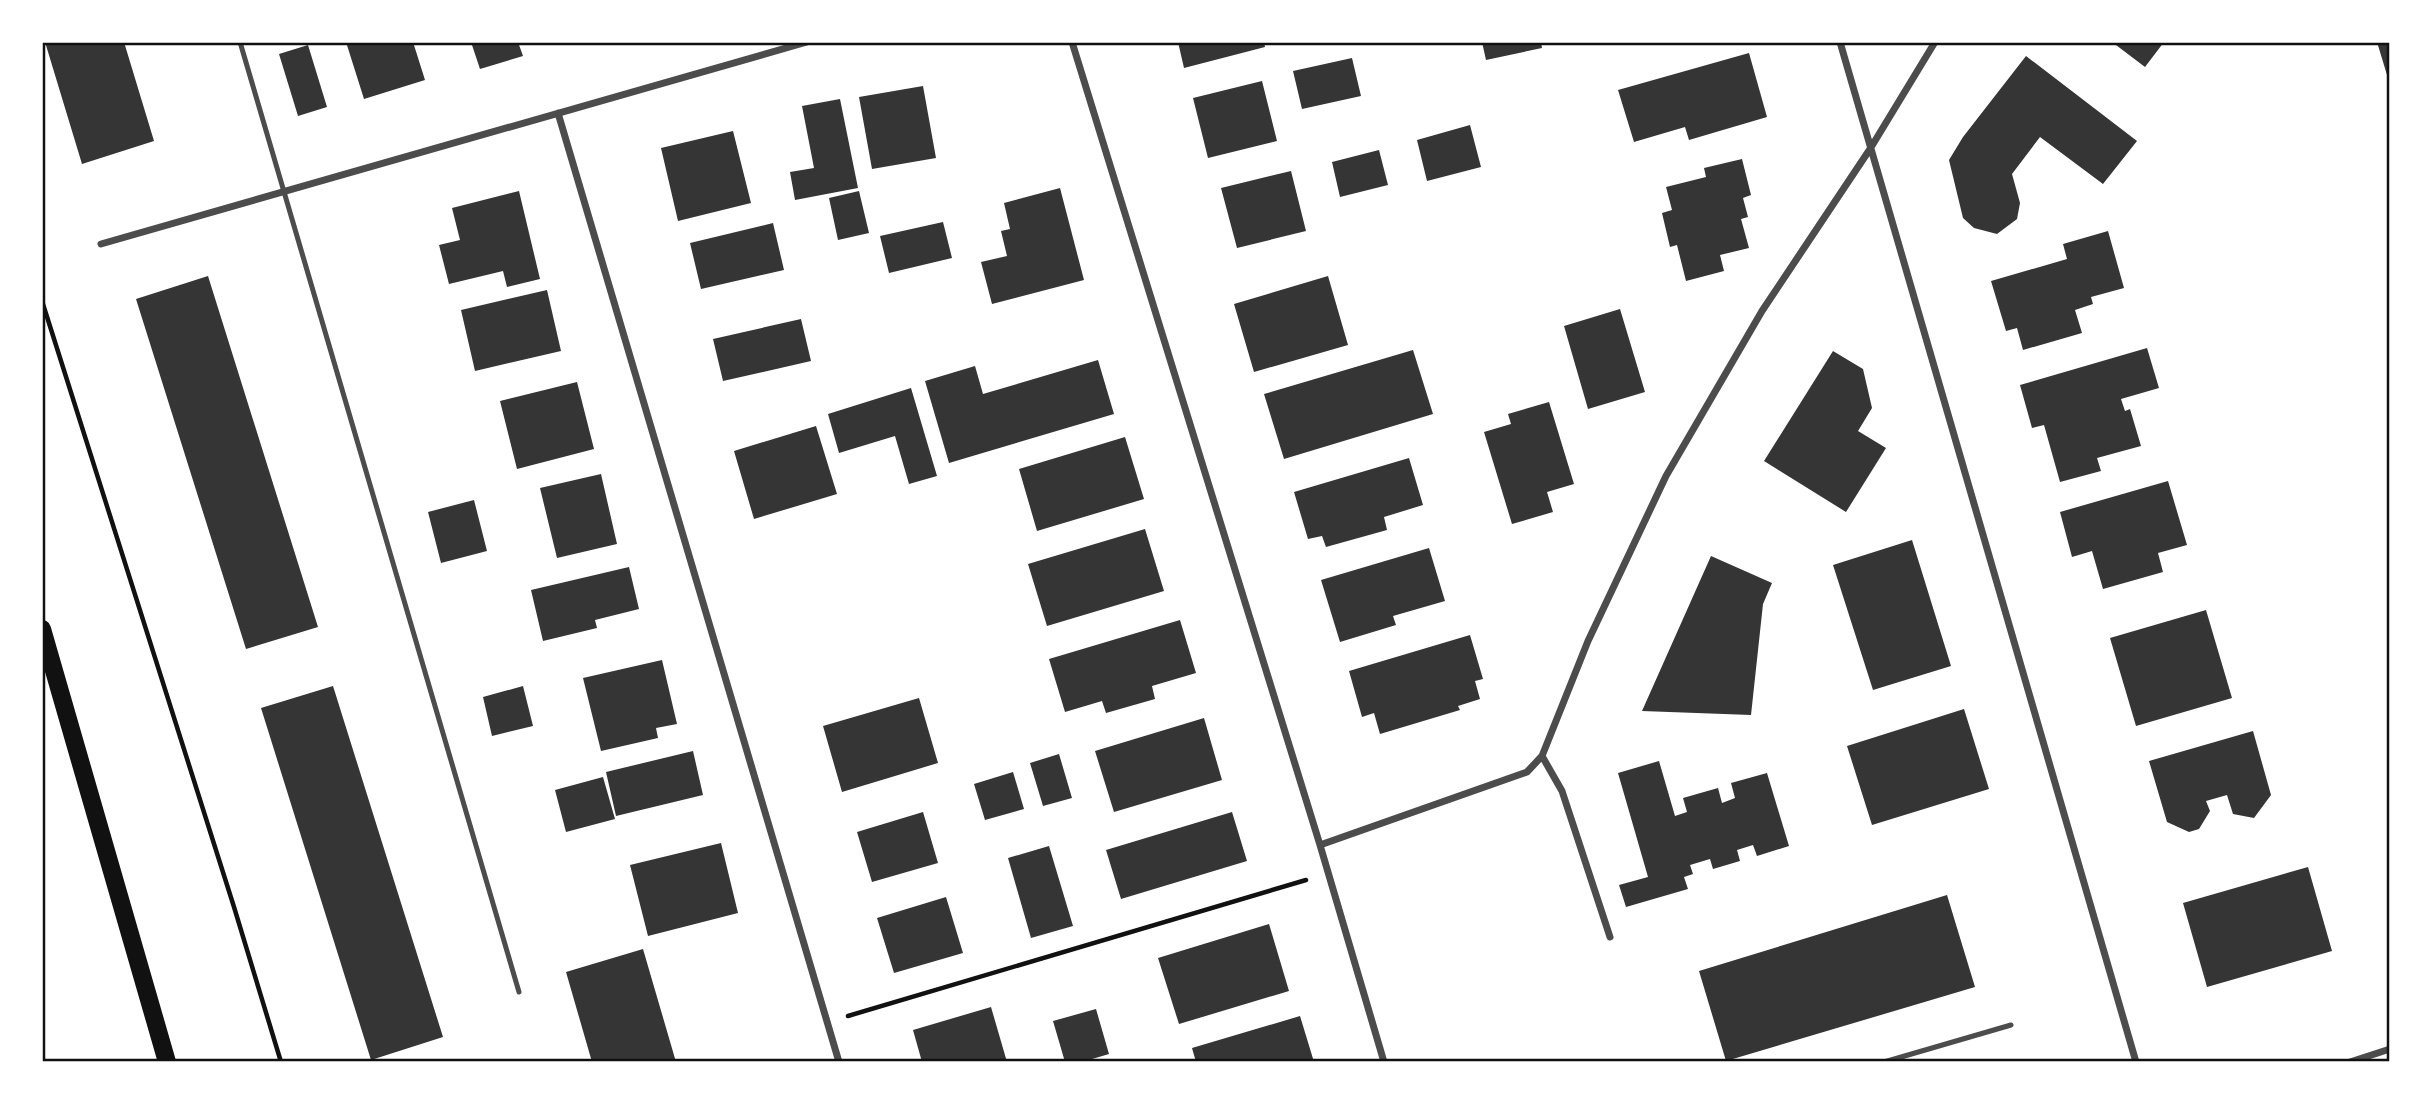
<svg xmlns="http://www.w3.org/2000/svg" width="2432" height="1104" font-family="Quicksand,sans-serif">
  <rect width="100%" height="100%" fill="#fff"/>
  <path fill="#353535" d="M45,42H124L154,141L82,164Z
    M346,42H413L425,80L364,99Z
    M471,42H518L523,56L480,69Z
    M1178,42H1264L1265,47L1184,68Z
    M1482,42H1541L1542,48L1486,60Z
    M2112,42H2164L2145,67Z
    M2377,42H2390V74L2387,75Z
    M308,45L327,107L298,116L279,54Z
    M1749,53L1767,117L1689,140L1685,127L1634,142L1618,90Z
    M2026,56L2137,141L2103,184L2040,137L2012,174L2020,203L2017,219L1997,234L1974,228L1963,218L1949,160L1963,137Z
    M1352,58L1361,96L1302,109L1293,71Z
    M1262,81L1277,141L1208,158L1193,98Z
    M923,86L936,158L872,169L859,97Z
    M840,99L858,188L795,200L790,172L814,168L802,106Z
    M1470,125L1481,167L1427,181L1417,140Z
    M733,131L751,203L678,221L661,148Z
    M1379,150L1388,185L1340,197L1332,162Z
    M1742,159L1751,195L1743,198L1748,217L1741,219L1749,248L1720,255L1724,271L1686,281L1677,245L1670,247L1662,213L1672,210L1666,187L1706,177L1704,168Z
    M1291,171L1306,231L1237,248L1221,188Z
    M1060,188L1084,280L992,304L981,262L1007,256L1001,231L1010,229L1004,203Z
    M519,191L540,279L507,287L503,271L449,284L439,245L460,240L452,208Z
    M859,191L869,233L838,240L829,198Z
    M943,222L952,258L889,273L880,236Z
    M773,223L784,270L701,289L690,243Z
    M2108,231L2124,288L2091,297L2093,304L2075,310L2082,333L2023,350L2017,328L2006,331L1991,281L2067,259L2063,244Z
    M208,276L318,627L246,649L136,299Z
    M1328,276L1348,345L1254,372L1234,304Z
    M547,290L561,351L475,371L461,310Z
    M1620,309L1645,392L1588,409L1564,326Z
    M801,319L811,361L723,381L713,339Z
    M2147,348L2159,388L2121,399L2125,411L2130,409L2141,446L2097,458L2101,471L2060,482L2044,425L2032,428L2020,385Z
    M1413,350L1433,414L1284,459L1264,394Z
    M1833,351L1863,369L1872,408L1858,431L1886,448L1846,512L1764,461Z
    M1098,360L1114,414L949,463L925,381L975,366L983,394Z
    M577,382L594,449L517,469L500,401Z
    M911,388L937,476L909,484L895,436L839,453L828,414Z
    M1549,402L1574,484L1547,492L1553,512L1512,524L1484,432L1511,424L1508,414Z
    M816,426L837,494L754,519L734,451Z
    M1125,437L1144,499L1037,531L1019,469Z
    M1409,458L1423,505L1384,517L1387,530L1326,547L1322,536L1308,539L1294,492Z
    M601,474L617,544L557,558L540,488Z
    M2168,481L2187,545L2158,553L2163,572L2103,589L2092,551L2072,557L2060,512Z
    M474,500L487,551L441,563L428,512Z
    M1145,529L1164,591L1047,626L1028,564Z
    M1912,540L1951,666L1873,690L1833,565Z
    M1429,548L1445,601L1393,616L1396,625L1340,642L1321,580Z
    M1711,556L1772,583L1763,604L1751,715L1642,711Z
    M629,567L639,609L595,620L597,628L543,641L531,590Z
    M2206,610L2232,698L2136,726L2110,638Z
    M1180,620L1196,673L1152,686L1155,699L1106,713L1102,701L1065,712L1049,659Z
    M1470,635L1483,679L1475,681L1480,699L1458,706L1460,710L1380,734L1374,713L1362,717L1349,671Z
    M662,660L677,724L656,728L658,738L601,751L583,678Z
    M333,686L443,1037L371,1060L261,708Z
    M523,686L533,726L492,736L483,697Z
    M919,698L938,763L842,792L823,726Z
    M1964,709L1989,789L1872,825L1847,746Z
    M1204,718L1222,780L1114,812L1095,751Z
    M2253,731L2271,795L2254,818L2233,814L2227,795L2206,801L2210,811L2199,829L2189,832L2167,822L2149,761Z
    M693,751L703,795L616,816L606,772Z
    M1059,754L1072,798L1043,806L1030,763Z
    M1659,761L1675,816L1687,812L1683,798L1718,788L1722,803L1735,798L1731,783L1767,773L1789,846L1757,856L1753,845L1737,850L1740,861L1713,869L1710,859L1690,865L1693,874L1684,877L1688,889L1626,907L1619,885L1648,877L1618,773Z
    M1013,772L1024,809L985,820L974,784Z
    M603,777L615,819L566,832L555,790Z
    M923,812L938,863L872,882L857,832Z
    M1232,812L1247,861L1121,899L1106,850Z
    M721,843L738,913L648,936L630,865Z
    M1049,846L1073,926L1031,938L1008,858Z
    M2308,867L2332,951L2207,987L2183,903Z
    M1947,895L1975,987L1726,1061L1699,971Z
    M946,897L963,953L894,973L877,918Z
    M1269,924L1289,991L1179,1024L1158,958Z
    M643,949L676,1062H592L566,972Z
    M991,1007L1007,1062H922L913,1030Z
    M1096,1009L1109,1054L1082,1062H1065L1053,1021Z
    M1300,1016L1314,1062H1196L1192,1048Z"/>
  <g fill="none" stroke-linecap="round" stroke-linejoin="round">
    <path stroke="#111" stroke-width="4.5" d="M42,301L234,907L281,1062
      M848,1016L1306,880"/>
    <path stroke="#4c4c4c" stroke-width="5" d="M240,42L519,992
      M1884,1062L2011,1025"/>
    <path stroke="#4c4c4c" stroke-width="7" d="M1072,42L1320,845L1384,1062
      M1840,42L2136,1062
      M558,113L839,1062
      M101,244L807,42
      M1542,756L1562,791L1610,937
      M1320,845L1527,772L1542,756L1588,641L1666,476L1762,311L1870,149L1935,42
      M2350,1062L2390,1049"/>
    <path stroke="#111" stroke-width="18" d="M42,629L167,1062"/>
  </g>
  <rect width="2432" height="1104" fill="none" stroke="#ffffff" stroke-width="88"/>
  <rect x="44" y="44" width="2344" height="1016" fill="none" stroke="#111" stroke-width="2.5"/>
</svg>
